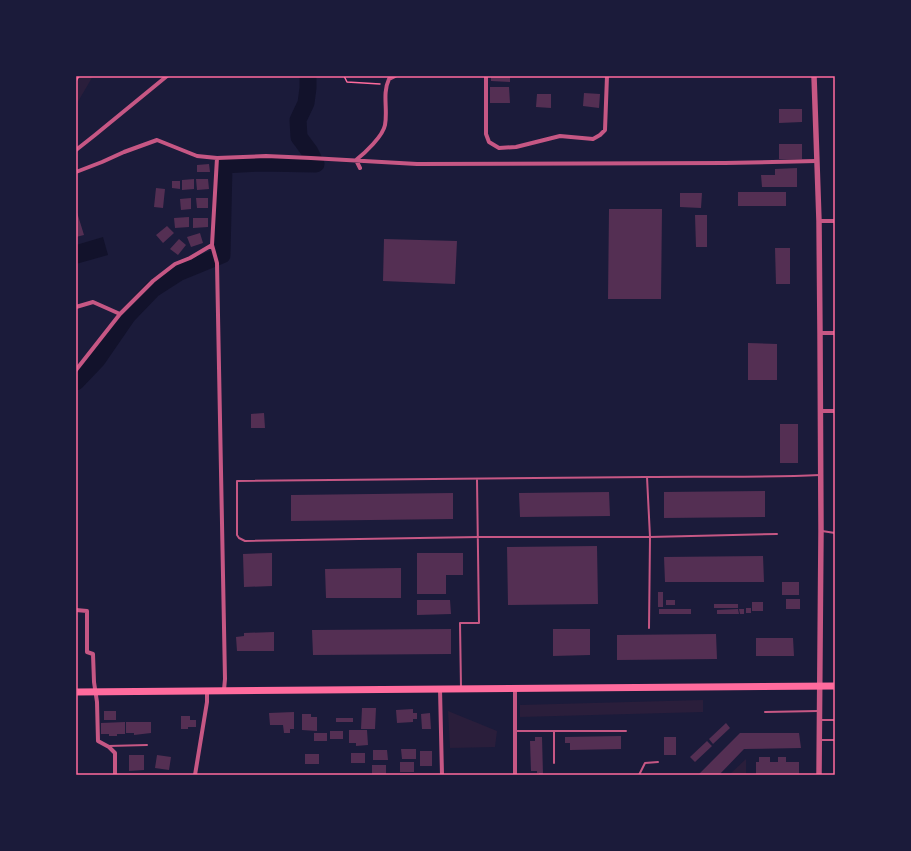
<svg xmlns="http://www.w3.org/2000/svg" width="911" height="851" font-family="Spectral,serif">
  <rect width="100%" height="100%" fill="#1b1b3a"/>
  <path fill="#2a1e3b" d="M76,76H93L76,105Z
    M703,700V712L520,717V705Z
    M448,711L497,731L495,747L450,748Z
    M746,759V775H729Z"/>
  <path fill="#12122b" d="M103,237L108,255L76,264V245Z"/>
  <g fill="none" stroke-linecap="round" stroke-linejoin="round">
    <path stroke="#12122b" stroke-width="17" d="M76,382L97,360L128,315L153,289L178,273L222,255L224,165L260,163L316,164L310,152L299,137L298,120L306,103L308,88V76"/>
  </g>
  <path fill="#542f53" d="M491,76H510V82L491,81Z
    M490,87H509L510,103H490Z
    M584,93L600,94L599,108L583,106Z
    M537,94H551V108L536,107Z
    M779,109H802V122L779,123Z
    M779,144H802V159H779Z
    M209,164L210,172H197V165Z
    M797,168V187H762L761,175H775V169Z
    M194,179V189L182,190V180Z
    M196,179H208L209,189L197,190Z
    M172,181H180V189L172,188Z
    M156,188L165,189L163,208L154,207Z
    M738,192H786V206H738Z
    M680,193H702L701,208L680,207Z
    M191,198V209L181,210L180,199Z
    M196,198H208V208H197Z
    M76,209L84,235L76,237Z
    M609,209H662L661,299H608Z
    M695,215H707V247H696Z
    M189,217V227L175,228L174,218Z
    M193,218H208V227L193,228Z
    M167,226L174,233L163,243L156,235Z
    M200,233L203,243L191,247L187,237Z
    M179,239L186,245L178,255L170,249Z
    M384,239L457,241L455,284L383,281Z
    M775,248H790V284H776Z
    M748,343L777,344V380H748Z
    M264,413L265,428H251V414Z
    M780,424H798V463H780Z
    M765,491V517L664,518V492Z
    M609,492L610,516L520,517L519,493Z
    M453,493V519L291,521V495Z
    M597,546L598,604L508,605L507,547Z
    M272,553V586L244,587L243,554Z
    M417,553H463V575H446V594H417Z
    M763,556L764,582H665L664,557Z
    M401,568V598H326L325,569Z
    M782,582H799V595H782Z
    M658,592H663V607H658Z
    M786,599H800V609H786Z
    M417,600H450L451,614L417,615Z
    M666,600H675V605H666Z
    M752,602H763V611H752Z
    M714,604H738V608H714Z
    M746,608H751V613H746Z
    M659,609H691V614H659Z
    M738,609L739,614H717V610Z
    M739,609H744V614H740Z
    M451,629V654L313,655L312,630Z
    M553,629H590V655L553,656Z
    M274,632V651H237L236,637L244,636V633Z
    M716,634L717,659L617,660V635Z
    M756,638H793L794,656H756Z
    M362,708H376L375,729H361Z
    M413,709V713H417V719H413V722L397,723L396,710Z
    M104,711H116V720H104Z
    M294,712V729H290V733H284L283,725H270L269,713Z
    M430,713L431,729H422L421,714Z
    M302,714H311V717H317V731L302,730Z
    M181,716H190V720H196V727H188V729H181Z
    M336,718H353V722H336Z
    M125,722V734H117V736H109V734H101V723Z
    M126,722H151V733L134,735V733H126Z
    M726,723L730,728L713,744L709,739Z
    M349,730H367L368,745L356,746V743H349Z
    M330,731H343V739H330Z
    M314,733H327V741H314Z
    M740,733H799L801,748L744,749L719,775H698Z
    M621,736V749L570,750V743H565V737Z
    M535,737H542L543,775H539V773H537V771H531L530,741H535Z
    M664,737H676V755H664Z
    M707,741L712,746L695,762L690,757Z
    M401,749H416V759H402Z
    M373,750H387L388,760H373Z
    M420,751H432V766H420Z
    M351,753H365V763H351Z
    M305,754H319V764H305Z
    M129,755H144V770L129,771Z
    M157,755L171,757L169,770L155,768Z
    M759,757H770V762H778V757H786V762H799V775H756V762H759Z
    M400,762H414V772H400Z
    M372,765H386V775H372Z"/>
  <g fill="none" stroke-linecap="round" stroke-linejoin="round">
    <path stroke="#ff6b9d" stroke-width="1.5" d="M344,76L347,82L380,84
      M76,81L79,76"/>
    <path stroke="#c65784" stroke-width="2" d="M647,477L650,537L649,628
      M822,531L835,533
      M777,534L650,537H479L245,541L239,538L237,535V481C373,480 509,479 645,477C703,476 762,478 820,475
      M461,688L460,623H479L477,480
      M765,712L818,711
      M820,720H835
      M515,731H626
      M554,731V763
      M820,740H835
      M108,746L147,745
      M639,775L645,763L658,762"/>
    <path stroke="#c65784" stroke-width="4" d="M486,76V134L489,142L499,148L516,147L560,136L593,139L600,135L605,130L607,76
      M76,150L95,135L167,76
      M217,158L212,245L217,263L225,679L224,690
      M360,168L356,160C365,153 383,136 385,125C388,109 382,94 389,79L395,76
      M76,172L102,162L124,152L157,140L197,156L217,158L266,156L311,158L417,164L725,163L816,161
      M819,221H835
      M76,307L93,302L120,314
      M820,333H835
      M76,370L120,314L153,281L175,264L190,258L212,245
      M820,411H835
      M76,610L87,611V652L93,654L94,682L97,702L98,741L109,747L115,753V775
      M515,688V775
      M440,689L442,775
      M195,775L207,702V691"/>
    <path stroke="#c65784" stroke-width="5.5" d="M814,76L819,221L820,333L821,531L819,775"/>
    <path stroke="#ff6b9d" stroke-width="7" d="M76,692L835,686"/>
  </g>
  <rect width="911" height="851" fill="none" stroke="#1b1b3a" stroke-width="154"/>
  <rect x="77" y="77" width="757" height="697" fill="none" stroke="#ff6b9d" stroke-width="1.5"/>
</svg>
